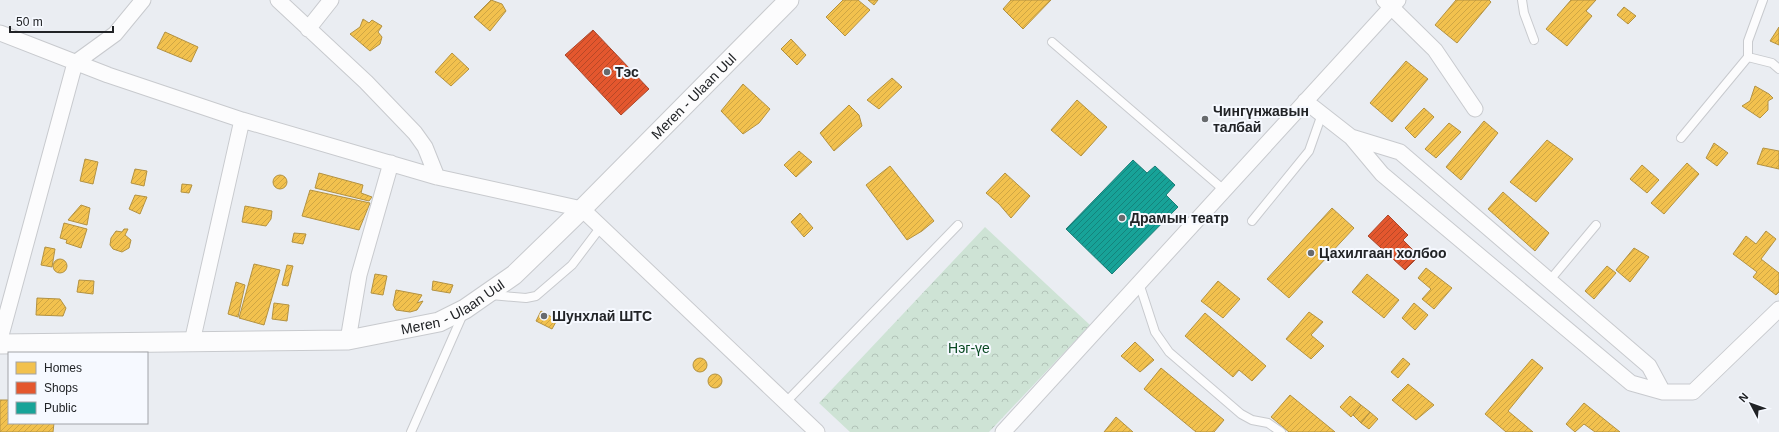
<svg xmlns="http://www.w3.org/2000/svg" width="1779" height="432" font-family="Helvetica,sans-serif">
  <defs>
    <pattern id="park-crowns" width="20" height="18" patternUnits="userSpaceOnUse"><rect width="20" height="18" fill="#cee3d5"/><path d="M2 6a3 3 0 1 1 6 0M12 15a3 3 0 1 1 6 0" fill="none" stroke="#b1c2b7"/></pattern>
    <pattern id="homes-hatch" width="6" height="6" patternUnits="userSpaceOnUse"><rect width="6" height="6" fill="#f2c14e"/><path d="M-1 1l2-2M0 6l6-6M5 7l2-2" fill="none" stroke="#cfa644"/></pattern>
    <pattern id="shops-hatch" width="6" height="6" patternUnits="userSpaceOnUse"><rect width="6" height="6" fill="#e4572e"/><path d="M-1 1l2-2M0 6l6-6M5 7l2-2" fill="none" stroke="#b84827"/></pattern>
    <pattern id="public-hatch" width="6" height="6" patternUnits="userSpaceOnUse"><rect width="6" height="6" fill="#17a398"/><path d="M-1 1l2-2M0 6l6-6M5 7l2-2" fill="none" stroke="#14847c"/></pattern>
  </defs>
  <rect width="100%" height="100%" fill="#eaedf2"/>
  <path fill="url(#park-crowns)" d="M985,227L1090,325L989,432H850L819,403Z"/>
  <path fill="url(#homes-hatch)" stroke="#b39242" d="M491,0L502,4L506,11L490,31L474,17Z
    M843,0H858L870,10L845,36L826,17Z
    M868,0H878L874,5Z
    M1011,0H1051L1023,29L1003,9Z
    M1456,0H1489L1491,2L1457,43L1435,25Z
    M1571,0H1596L1586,11L1592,16L1567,46L1546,29Z
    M1624,7L1636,16L1628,24L1617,15Z
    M363,19L369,23L372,20L382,26L378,32L382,37L380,44L370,51L350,34L360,27Z
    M1779,27V45L1770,41Z
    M165,32L198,47L191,62L157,48Z
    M791,39L806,55L797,65L781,49Z
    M452,53L469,69L451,86L435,72Z
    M1406,61L1428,79L1392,122L1370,103Z
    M892,78L902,87L879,109L867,100Z
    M743,84L770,109L759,123L743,134L721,111Z
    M1755,86L1769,94L1773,98L1768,101V110L1760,118L1742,106L1750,101Z
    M1077,100L1107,127L1081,156L1051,130Z
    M849,105L859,115L862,126L834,151L820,133Z
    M1424,108L1434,117L1415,138L1405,128Z
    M1484,121L1498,133L1461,180L1446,167Z
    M1449,123L1461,132L1436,158L1425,149Z
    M1547,140L1573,159L1536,202L1510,182Z
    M1714,143L1728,153L1717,166L1706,158Z
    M1763,148L1779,151V169L1757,164Z
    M799,151L812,162L796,177L784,165Z
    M85,159L98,162L93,184L80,181Z
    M1687,163L1699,174L1664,214L1651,203Z
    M1642,165L1659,180L1647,193L1630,179Z
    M890,166L934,221L922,231L907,240L866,185Z
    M135,169L147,171L144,186L131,183Z
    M319,173L363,185L361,193L372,197L369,201L315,188Z
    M1005,173L1030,196L1011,218L999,204L986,193Z
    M273 182a7 7 0 1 1 14 0a7 7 0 1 1-14 0Z
    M182,184L192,185L189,193L181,192Z
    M310,190L370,203L359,230L302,216Z
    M1503,192L1549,233L1535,251L1488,209Z
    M135,195L147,197L140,214L129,209Z
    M81,205L90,208L87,225L68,220Z
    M245,206L272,211L271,219L266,226L242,222Z
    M1332,208L1354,228L1289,298L1267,279Z
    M800,213L813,228L804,237L791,222Z
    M64,223L87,229L81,248L66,243L67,240L60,238Z
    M124,229H128L125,235L131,240L129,248L122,252L113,249L110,245L111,238L116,231L122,232Z
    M1766,231L1776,239L1761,259L1779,273V292L1776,295L1753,277L1757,272L1733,254L1746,236L1756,244Z
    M294,233L306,234L303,244L292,242Z
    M45,247L55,249L52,267L41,265Z
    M1634,248L1649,257L1630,282L1616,270Z
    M53 266a7 7 0 1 1 14 0a7 7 0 1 1-14 0Z
    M254,264L280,270L264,325L239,318Z
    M287,265L293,266L288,286L282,285Z
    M1607,266L1616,273L1594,299L1585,291Z
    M1426,268L1452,288L1434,309L1422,299L1431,289L1418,278Z
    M375,274L387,276L383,295L371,293Z
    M1367,274L1399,300L1384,318L1352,292Z
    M79,280L94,281L93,294L77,292Z
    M433,281L453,285L450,293L432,290Z
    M1218,281L1240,299L1223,318L1201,301Z
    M236,282L245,285L238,317L228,314Z
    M396,290L422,295L417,303L423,301L417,310L410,312L396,310L393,305Z
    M37,298L60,299L66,308L63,316L36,315Z
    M274,303L289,305L287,321L272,319Z
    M1414,303L1428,315L1415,330L1402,318Z
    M541,311L557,320L552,329L536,321Z
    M1309,312L1323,322L1311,335L1324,346L1311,359L1286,339Z
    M1205,313L1266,366L1252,381L1239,370L1233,377L1185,336Z
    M1135,342L1154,360L1140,372L1121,356Z
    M1403,358L1410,364L1398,378L1391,372Z
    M693 365a7 7 0 1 1 14 0a7 7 0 1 1-14 0Z
    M1532,359L1543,368L1508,411L1533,432H1506L1485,414Z
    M1161,368L1224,420L1214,432H1196L1144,389Z
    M708 381a7 7 0 1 1 14 0a7 7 0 1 1-14 0Z
    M1408,384L1434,405L1416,420L1392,400Z
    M1290,395L1335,432H1289L1271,417Z
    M1350,396L1361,405L1351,417L1340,407Z
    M0,400H9V423H54L53,432H0Z
    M1584,403L1620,432H1595L1584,424L1575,432L1566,424Z
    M1361,405L1370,412L1361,423L1353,415Z
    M1370,412L1378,419L1369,429L1361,423Z
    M1116,417L1133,432H1104Z"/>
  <path fill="url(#shops-hatch)" stroke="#aa472c" d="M593,30L649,89L621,115L565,55Z
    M1388,215L1408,235L1403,240L1419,256L1405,270L1368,236Z"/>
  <path fill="url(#public-hatch)" stroke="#1a7d76" d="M1133,160L1147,173L1155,166L1175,185L1166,195L1178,207L1112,274L1066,229Z"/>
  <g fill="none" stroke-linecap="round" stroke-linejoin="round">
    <g stroke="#c8cace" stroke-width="10">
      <path id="service" d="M1522,0L1524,13L1534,40
        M1052,42L1224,190
        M1748,57V41L1763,0
        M1681,138L1748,57L1772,63L1779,69
        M1252,221L1309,151L1322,114
        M1550,280L1596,225
        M1139,283L1155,332L1169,352L1241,414L1252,420L1268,423L1281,432
        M491,295L526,298L536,296L572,265L600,228
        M786,402L958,225
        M411,432L463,314"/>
    </g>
    <g stroke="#c8cace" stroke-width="17">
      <path id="minor" d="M278,0L366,82L415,133L425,147L437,177
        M1384,0L1435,50L1475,109
        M308,29L331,0
        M0,33L108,75L242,120L437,177L582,209L817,432
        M1305,101L1351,137L1382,174L1631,383L1663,392H1693L1779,309
        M1351,137L1400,152L1649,366L1663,392
        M0,339L75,63L115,34L143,0
        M348,340L359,275L391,163
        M192,342L242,120
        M1003,432L1398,0"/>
    </g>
    <g stroke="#c8cace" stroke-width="21">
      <g id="tertiary">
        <path id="s1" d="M0,344L348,340L439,322L465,309L514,275L582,209L789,0"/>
      </g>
    </g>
    <use href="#service" stroke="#fcfcfd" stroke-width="8"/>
    <use href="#minor" stroke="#fcfcfd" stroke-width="15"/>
    <use href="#tertiary" stroke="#fcfcfd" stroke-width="19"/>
  </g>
  <g fill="#676a6d" stroke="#f6f9ff" stroke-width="1.5">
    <circle cx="607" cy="72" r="4"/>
    <circle cx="1205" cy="119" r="4"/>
    <circle cx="1122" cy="218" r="4"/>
    <circle cx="1311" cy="253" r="4"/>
    <circle cx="544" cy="316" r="4"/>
  </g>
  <g text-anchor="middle" stroke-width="4" stroke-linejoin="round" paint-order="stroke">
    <g font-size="14" font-weight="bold" fill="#212326" stroke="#f6f9ff" text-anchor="start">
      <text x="615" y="77">Тэс</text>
      <text x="1213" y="116">Чингүнжавын<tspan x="1213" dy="16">талбай</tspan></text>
      <text x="1130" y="223">Драмын театр</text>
      <text x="1319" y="258">Цахилгаан холбоо</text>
      <text x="552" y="321">Шунхлай ШТС</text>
    </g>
    <g font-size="14" fill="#212326" stroke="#f6f9ff">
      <text dy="5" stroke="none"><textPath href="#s1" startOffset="783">Meren - Ulaan Uul</textPath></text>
      <text dy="5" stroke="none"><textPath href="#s1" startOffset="459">Meren - Ulaan Uul</textPath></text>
    </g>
    <g font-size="14" fill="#0a4a23" stroke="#f6f9ff">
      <text x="969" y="353">Нэг-үе</text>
    </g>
  </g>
  <rect x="8" y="352" width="140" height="72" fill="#f6f9ff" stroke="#a1a3a8"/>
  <rect x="16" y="362" width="20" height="12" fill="#f2c14e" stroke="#a1a3a8"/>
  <text x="44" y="372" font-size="12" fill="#212326">Homes</text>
  <rect x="16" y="382" width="20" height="12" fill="#e4572e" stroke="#a1a3a8"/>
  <text x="44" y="392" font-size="12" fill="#212326">Shops</text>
  <rect x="16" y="402" width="20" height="12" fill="#17a398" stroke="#a1a3a8"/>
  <text x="44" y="412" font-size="12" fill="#212326">Public</text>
  <g transform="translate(1751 404) rotate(311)" stroke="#f6f9ff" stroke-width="3" paint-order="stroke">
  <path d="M0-3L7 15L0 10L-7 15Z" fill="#212326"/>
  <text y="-6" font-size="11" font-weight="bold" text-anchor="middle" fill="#212326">N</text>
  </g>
  <path d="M10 26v6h103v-6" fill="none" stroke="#212326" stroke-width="2"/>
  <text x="16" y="26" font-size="12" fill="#212326" stroke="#f6f9ff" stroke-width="3" paint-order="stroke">50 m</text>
</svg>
